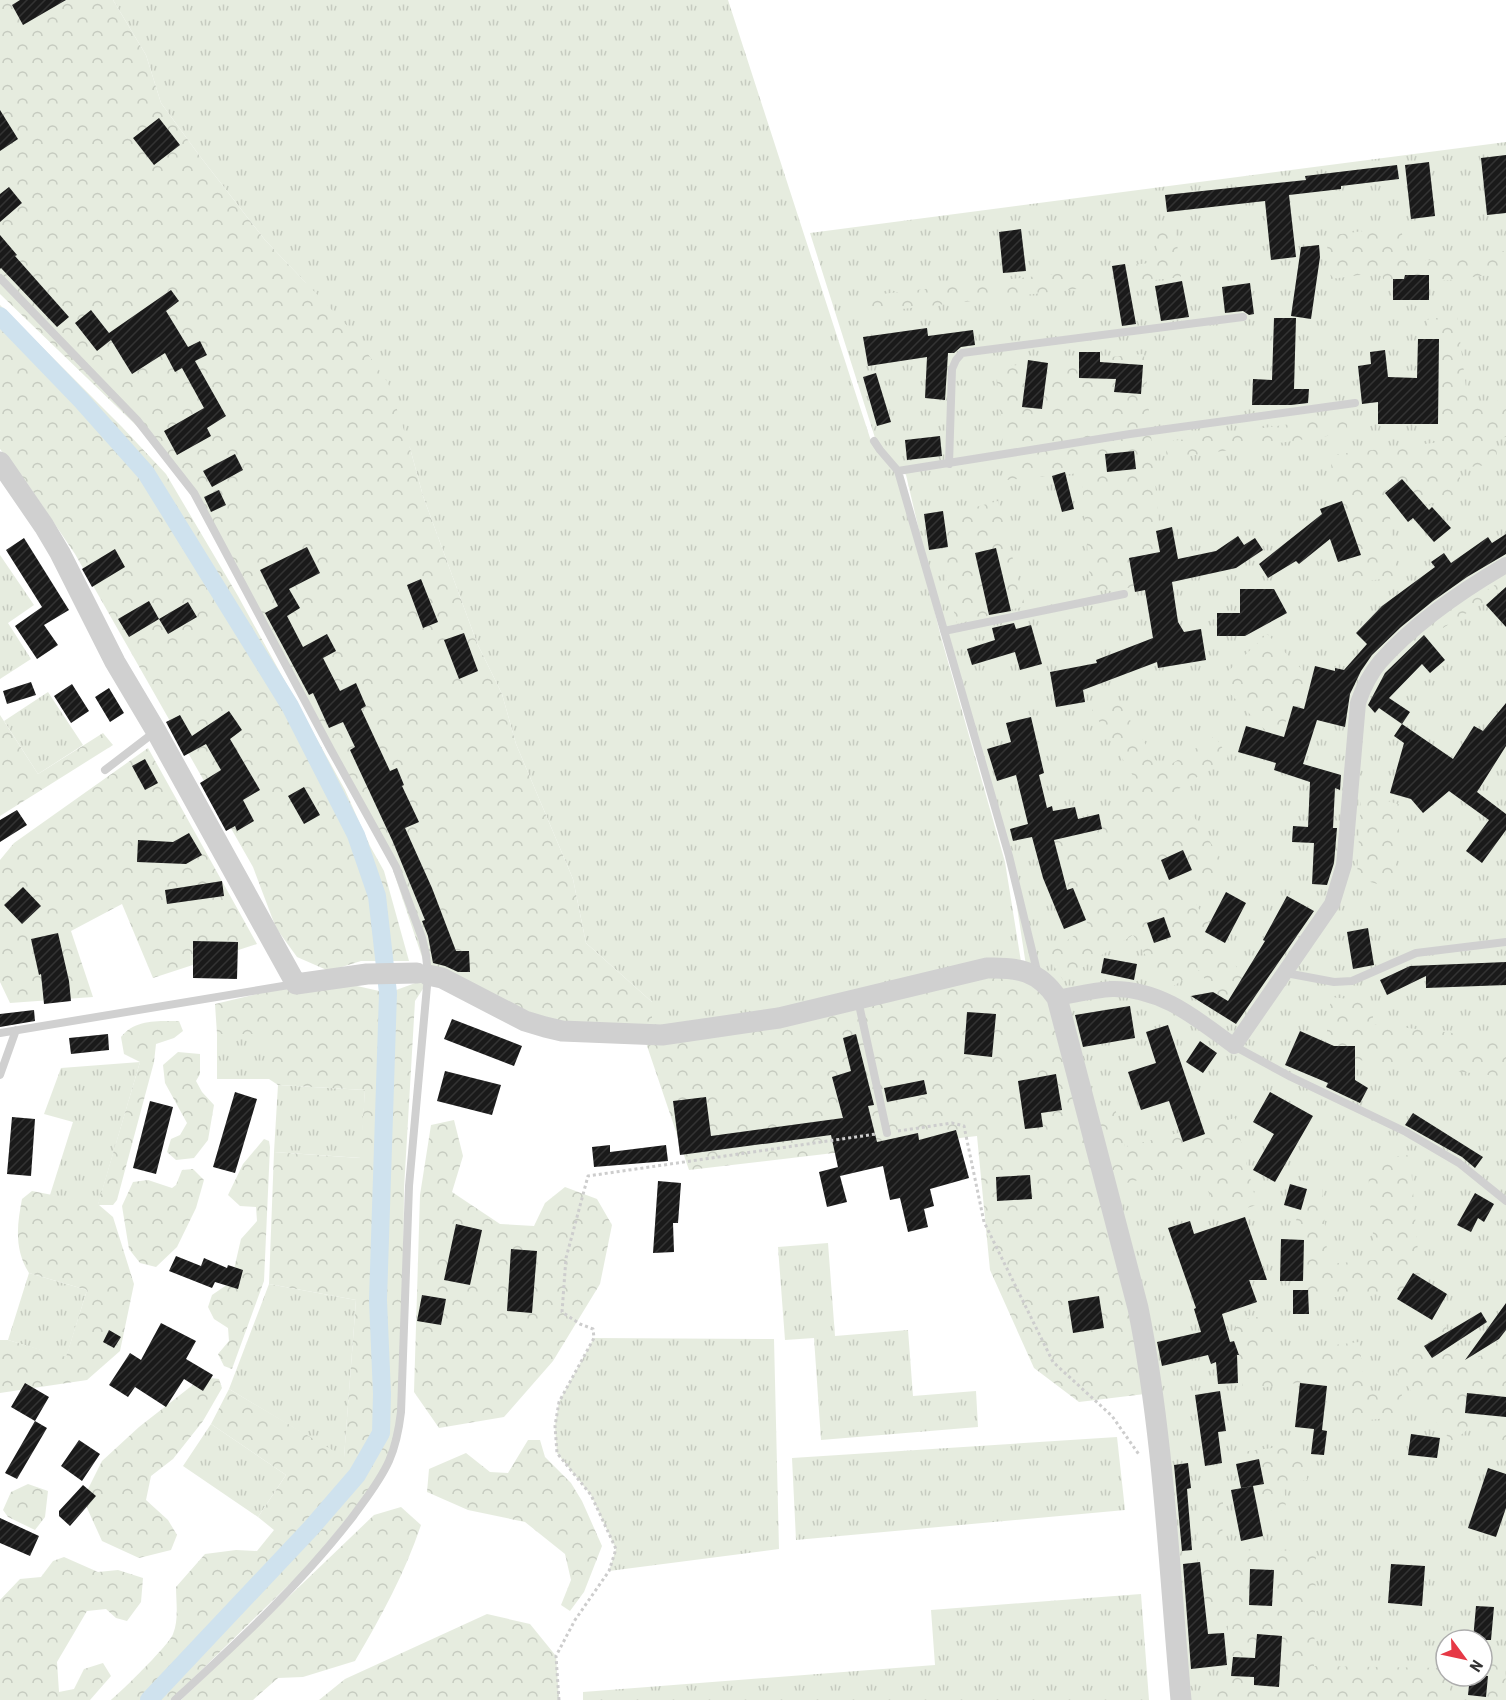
<svg xmlns="http://www.w3.org/2000/svg" width="1506" height="1700" font-family="'Roboto Condensed',sans-serif">
  <defs>
    <pattern id="grass-tufts" width="24" height="20" patternUnits="userSpaceOnUse" patternTransform="scale(1.5)"><rect width="24" height="20" fill="#e6ecdf"/><path d="M3 7l-1-3M5 7V3M7 7l1-3M15 17l-1-3M17 17v-4M19 17l1-3" fill="none" stroke="#c6cbc0"/></pattern>
    <pattern id="forest-crowns" width="20" height="18" patternUnits="userSpaceOnUse" patternTransform="scale(1.5)"><rect width="20" height="18" fill="#e6ecdf"/><path d="M2 6a3 3 0 1 1 6 0M12 15a3 3 0 1 1 6 0" fill="none" stroke="#c6cbc0"/></pattern>
    <pattern id="building-hatch" width="6" height="6" patternUnits="userSpaceOnUse" patternTransform="scale(1.5)"><rect width="6" height="6" fill="#1a1a1a"/><path d="M-1 1l2-2M0 6l6-6M5 7l2-2" fill="none" stroke="#333"/></pattern>
  </defs>
  <rect width="100%" height="100%" fill="#fff"/>
  <path fill="url(#grass-tufts)" fill-rule="evenodd" d="M113,0H728L871,441L901,476L941,637L1005,862L1022,968L644,1035L652,1002L586,943L573,879L516,744L502,694L477,643L423,496L410,448L305,282L265,240L199,155L161,103L146,55Z
    M1506,142V1700H1180L1153,1393L1027,972L1010,861L938,611L906,475L876,441L810,233ZM1446,1640H1482V1676H1446Z
    M0,555L34,605L8,623L31,659L0,679Z
    M48,692L83,745L38,774L4,721Z
    M217,1034H269V1079H217Z
    M140,1062L98,1205L50,1195L73,1122L44,1114L61,1068Z
    M278,1085L365,1090L361,1158L274,1152Z
    M828,1243L835,1336L908,1330L913,1396L976,1391L978,1427L821,1440L814,1338L785,1340L778,1247Z
    M29,1273L87,1290L66,1358L8,1340Z
    M269,1284L356,1300L344,1458L229,1389Z
    M594,1338L774,1339L779,1549L609,1571L616,1549L591,1495L557,1453L555,1426L559,1402Z
    M211,1424L286,1475L258,1517L183,1466Z
    M1117,1437L1125,1510L796,1540L792,1458Z
    M1141,1594L1149,1700H583V1692L935,1665L931,1610Z"/>
  <path fill="url(#forest-crowns)" d="M0,0H113L146,55L161,103L199,155L265,240L352,331L388,383L410,448L423,496L477,643L502,694L516,744L573,879L586,943L652,1002V1020L644,1035L987,971L1027,972L1057,1001L1153,1393L1079,1402L1034,1368L990,1270L977,1136L689,1170L645,1040L550,1032L430,978L415,1001L404,1189L402,1419L389,1465L312,1562L171,1700H111C122,1691 169,1645 173,1634C179,1620 176,1601 176,1587L205,1554L236,1550L257,1551L274,1530L258,1517L286,1475L211,1424L229,1389L344,1457L356,1300L269,1284L274,1152L360,1158L365,1090L278,1085L269,1079V1034H217L215,1004L294,985L326,979L388,993L429,978L381,834L172,460L0,294Z
    M1175,226L1181,277L858,314L856,297L1158,262L1155,228Z
    M1401,226L1406,263L1506,251V273L1384,288L1382,272L1331,279L1326,236Z
    M0,305L122,427L166,474L238,596L345,790L370,846L384,871L409,961H361L329,971L297,957L276,928L253,867L75,554L27,483L0,449Z
    M1457,316L1468,404L1506,400V437L1495,438L1498,464L1459,468L1462,500L1389,509L1397,577L1345,584L1330,455L1441,442L1427,319Z
    M1144,354L1164,585L1091,591L1081,473L1006,480L996,367Z
    M1346,416L1348,433L1167,459L1165,442Z
    M998,501L1025,606L957,624L931,519Z
    M1506,578V588L1443,628L1438,621Z
    M1267,634L1320,688L1271,736L1218,681Z
    M1114,695L1162,770L1215,736L1228,757L1177,790L1228,870L1190,895L1252,991L1224,1009L1199,970L1167,990L1133,935L1063,980L1046,954L1089,926L1041,850L1140,787L1092,710Z
    M0,715L38,774L103,733L113,745L0,816Z
    M148,748L257,944L153,978L122,904L71,931L93,997L10,1003L0,982V860L14,843Z
    M1361,793L1401,805L1394,889L1357,878Z
    M1331,997L1375,1002L1372,1024L1506,1039V1077L1324,1056Z
    M179,1021L183,1031L174,1038L156,1044L154,1062L117,1200L113,1205H99L113,1217L134,1284L120,1351L87,1380L0,1393V1340H8L66,1357L87,1290L29,1273C14,1249 17,1225 22,1199L32,1191L98,1204L140,1062L124,1054L121,1037C135,1019 158,1021 179,1021Z
    M178,1052L200,1054V1074L196,1081L202,1092L214,1105L208,1140L194,1158L176,1160L167,1152L171,1139L180,1135L187,1123L165,1083L163,1065Z
    M1115,1108L1125,1147L1235,1118L1257,1205L1216,1217L1201,1164L1111,1187L1092,1114Z
    M454,1120L463,1156L452,1192L500,1224L534,1226L545,1203L565,1187L597,1199L612,1225L600,1284L553,1361L504,1417L439,1428L414,1392L420,1195L431,1125Z
    M264,1139L269,1141L270,1147L264,1281L232,1369L224,1366L218,1354L229,1341L228,1328L214,1319L208,1307L212,1295L231,1282L241,1239L257,1221L256,1207L240,1206L228,1195L243,1164Z
    M1410,1155L1421,1289L1303,1300L1294,1192L1322,1189L1328,1264L1375,1260L1367,1159Z
    M193,1169L204,1180L196,1208L177,1247L156,1267L140,1263L129,1249L122,1206L133,1182L148,1180L172,1188L176,1185L182,1170Z
    M1272,1315L1276,1352L1359,1342L1366,1395L1401,1390L1405,1416L1352,1422L1346,1377L1243,1390L1235,1320Z
    M1444,1325L1473,1362L1506,1335V1453L1503,1455L1477,1422L1452,1442L1392,1367Z
    M203,1377L219,1379L222,1388L203,1421L173,1459L151,1476L146,1500L168,1520L177,1535L171,1550L139,1558L102,1541L83,1499L102,1461L139,1427Z
    M528,1440H540L545,1457L571,1483L582,1501L602,1546L584,1592L570,1611L561,1605L571,1580L565,1554L525,1522L468,1510L427,1492L429,1469L466,1453L490,1472L508,1473Z
    M1302,1444L1307,1480L1284,1483L1286,1509L1248,1514L1241,1452Z
    M28,1484L48,1491L45,1517L35,1530L8,1517L3,1510L11,1492Z
    M1198,1498L1223,1499L1222,1550L1316,1551L1314,1666L1446,1668V1676H1450V1700H1201L1202,1686H1227L1228,1622L1196,1621Z
    M401,1507L421,1525C405,1573 381,1617 355,1661L303,1677L278,1678L253,1700H181L374,1515Z
    M64,1557L98,1572L118,1570L143,1578L141,1602L127,1621L116,1618L106,1609L87,1611L57,1662L59,1692L74,1689L84,1669L103,1663L111,1676L90,1700H0V1600L20,1579L41,1577L53,1561Z
    M487,1614L530,1624L556,1656L559,1700H319L345,1679Z
    M1482,1659L1506,1661L1505,1700H1477L1479,1676H1482Z"/>
  <g fill="none" stroke-linecap="round" stroke-linejoin="round">
    <path stroke="#cfe2ee" stroke-width="18" d="M0,316L81,400L146,473L290,706L356,835L377,896L388,993L378,1300L382,1394L381,1433L357,1475L312,1527L149,1700"/>
  </g>
  <path fill="url(#building-hatch)" d="M20,0H66L23,25L12,5Z
    M0,110L18,139L0,151Z
    M159,118L180,145L154,165L133,138Z
    M1506,155V213L1487,215L1481,158Z
    M1429,162L1435,216L1411,219L1405,165Z
    M1397,165L1399,179L1341,186V189L1289,195L1296,257L1271,260L1265,201L1167,212L1165,195L1306,180L1305,176Z
    M9,187L22,203L0,222V194Z
    M1021,229L1026,271L1003,273L999,232Z
    M0,235L17,255L15,256L69,317L57,327L1,268L0,269Z
    M1319,245L1320,257L1311,319L1291,316L1301,247Z
    M1125,264L1136,324L1122,326L1112,266Z
    M1405,275H1429V300H1393V279H1404Z
    M1182,281L1189,317L1161,321L1155,286Z
    M1250,283L1254,314L1249,315L1243,311L1225,313L1222,287Z
    M171,290L179,301L166,311L188,347L200,341L207,355L195,361L226,416L207,428L211,436L177,455L164,431L204,408L182,368L175,372L165,353L132,374L111,340L97,351L75,323L91,310L109,333Z
    M1274,318H1296L1294,389H1309L1308,403L1291,405H1252L1253,379L1272,380Z
    M927,328L928,336L973,330L975,345L961,347L954,353H948L945,400L925,398L927,357L868,366L863,337Z
    M1418,339H1439L1438,424H1378V402L1362,404L1358,366L1371,364L1370,352L1385,350L1388,377L1417,378Z
    M1079,352H1100V362L1143,365L1141,394L1114,392L1116,379L1079,378Z
    M1028,360L1048,363L1042,409L1022,407Z
    M876,373L891,422L877,426L863,377Z
    M940,436L942,456L907,460L905,440Z
    M1134,451L1136,469L1107,472L1105,454Z
    M235,454L243,470L212,487L203,471Z
    M1065,472L1074,509L1062,512L1052,476Z
    M1402,479L1429,510L1432,507L1451,528L1434,542L1413,518L1408,522L1385,493Z
    M219,490L226,505L211,512L204,497Z
    M1342,501L1361,555L1338,562L1330,539L1299,564L1296,561L1268,578L1259,564L1322,514L1320,509Z
    M943,511L948,547L929,550L924,514Z
    M1172,527L1178,559L1216,551L1238,536L1244,545L1255,538L1263,550L1236,568L1172,582L1178,622L1184,632L1201,629L1206,660L1158,668L1157,662L1083,690L1085,702L1056,707L1050,672L1097,663L1096,660L1153,638L1145,590L1135,592L1129,558L1160,552L1156,531Z
    M1506,534V554L1467,577L1433,601L1401,627L1372,655L1361,671L1350,694L1345,727L1317,720L1303,764L1341,775L1340,790L1335,788L1333,828H1337L1334,863L1327,885L1312,884L1314,843L1292,842L1293,826L1308,827L1310,782L1274,770L1276,763L1238,752L1246,726L1284,737L1293,706L1304,709L1315,666L1335,671V668L1344,670L1367,644L1356,633L1382,606L1435,567L1431,562L1444,553L1451,563L1488,537L1492,543Z
    M24,538L69,610L44,625L58,645L37,659L15,626L42,607L6,550Z
    M307,547L320,573L289,589L300,608L287,616L303,647L327,634L336,651L323,658L340,691L356,683L366,706L361,709L390,771L397,768L404,785L402,786L419,822L405,828L432,888L456,951H469L470,972H458L445,966L433,963L428,936L422,921L425,920L393,842L350,750L355,747L343,722L329,728L313,693L309,695L265,613L278,606L260,570Z
    M996,548L1011,611L989,615L975,553Z
    M115,549L125,567L92,587L82,569Z
    M421,579L438,622L423,628L407,585Z
    M1506,587V627L1486,605Z
    M1240,589H1274L1287,613L1245,636H1217V613H1240Z
    M149,601L159,619L129,637L118,619Z
    M188,602L197,617L168,634L159,619Z
    M1014,623L1016,629L1031,625L1042,664L1020,670L1015,652L972,665L967,649L995,640L992,628Z
    M464,633L478,671L459,679L444,640Z
    M1424,635L1445,660L1430,673L1422,664L1389,698L1410,712L1402,724L1379,708L1375,713L1368,705L1385,673Z
    M31,682L36,695L7,704L3,691Z
    M72,684L89,711L71,723L54,696Z
    M109,688L124,713L110,722L95,697Z
    M1506,703V746L1477,792L1506,814V830L1482,863L1466,851L1489,820L1449,791L1423,813L1411,799L1390,793L1404,743L1394,736L1402,724L1453,759L1474,726L1483,731Z
    M229,711L242,730L230,739L260,790L243,800L254,821L237,831L235,826L226,831L200,783L221,770L206,744L184,756L166,722L180,715L192,736Z
    M1031,717L1044,773L1039,775L1047,808L1052,806L1053,811L1075,807L1078,819L1099,814L1102,829L1054,840L1067,890L1073,888L1086,920L1064,929L1043,878L1032,837L1013,841L1010,829L1028,824L1016,775L997,781L987,749L1011,742L1006,723Z
    M145,759L158,783L145,790L132,766Z
    M304,787L320,815L304,824L288,796Z
    M17,810L27,825L0,842V820Z
    M189,833L202,855L186,864L137,862L138,840L173,842Z
    M1183,850L1192,870L1169,880L1161,860Z
    M222,881L224,896L167,904L165,890Z
    M23,887L41,906L22,924L4,905Z
    M1226,892L1246,903L1225,943L1205,932Z
    M1287,896L1314,911L1236,1024L1191,996L1213,992L1228,1001L1265,941L1263,940Z
    M1164,917L1171,937L1154,943L1147,923Z
    M1368,928L1374,965L1353,969L1347,932Z
    M58,933L69,981L71,1001L44,1004L41,974L39,975L31,939Z
    M193,941L238,942L237,979L193,978Z
    M1104,958L1137,964L1134,980L1101,973Z
    M1506,962V985L1426,988V976L1387,995L1380,980L1410,966Z
    M1130,1006L1135,1038L1083,1047L1075,1015Z
    M34,1010L35,1021L0,1027V1014Z
    M967,1012L996,1014L992,1057L964,1054Z
    M452,1019L522,1046L514,1066L444,1039Z
    M1168,1025L1205,1134L1183,1142L1169,1101L1141,1110L1128,1072L1156,1063L1146,1032Z
    M1300,1031L1334,1046H1355V1080L1368,1088L1360,1103L1326,1087L1328,1083L1285,1065Z
    M108,1034L109,1050L71,1054L69,1038Z
    M856,1034L874,1105L868,1106L877,1142L918,1133L919,1140L956,1130L969,1178L930,1189L934,1206L924,1209L928,1227L908,1232L900,1198L890,1200L883,1166L840,1176L847,1202L827,1207L819,1172L838,1167L839,1172L831,1135L680,1155L673,1101L706,1097L711,1136L843,1118L832,1077L851,1071L843,1038Z
    M1200,1041L1217,1053L1203,1073L1186,1062Z
    M445,1071L501,1085L492,1115L437,1101Z
    M1056,1074L1062,1110L1041,1113L1043,1127L1025,1129L1018,1081Z
    M924,1080L927,1094L887,1102L884,1088Z
    M235,1092L257,1099L235,1173L213,1167Z
    M1270,1092L1313,1116L1275,1182L1253,1170L1274,1134L1253,1122Z
    M150,1101L173,1107L156,1174L133,1168Z
    M1413,1113L1483,1157L1475,1168L1462,1157L1405,1125Z
    M12,1117L35,1119L31,1176L7,1174Z
    M610,1145V1152L666,1145L668,1161L594,1167L592,1147Z
    M1030,1175L1032,1199L997,1201L996,1177Z
    M658,1181L681,1183L678,1223H673L674,1252L653,1253Z
    M1290,1184L1307,1189L1301,1210L1284,1205Z
    M1475,1193L1494,1204L1484,1222L1478,1218L1471,1232L1457,1225Z
    M1245,1217L1267,1280H1249L1257,1302L1222,1314L1230,1342L1234,1341L1239,1355H1237L1238,1383L1218,1384L1216,1362L1211,1364L1208,1355L1162,1366L1157,1342L1201,1332L1194,1309L1196,1308L1168,1228L1190,1221L1194,1234Z
    M456,1224L482,1230L470,1285L444,1280Z
    M1281,1239L1304,1240L1303,1281H1280Z
    M511,1249L537,1251L532,1313L507,1311Z
    M176,1256L201,1266L204,1258L227,1268L228,1265L243,1270L238,1289L215,1282L212,1288L169,1271Z
    M1413,1273L1447,1294L1432,1320L1397,1299Z
    M1293,1290H1308L1309,1314H1293Z
    M422,1295L446,1299L441,1325L417,1321Z
    M1099,1296L1104,1328L1073,1333L1068,1301Z
    M1506,1303V1330L1499,1339L1465,1360Z
    M1481,1312L1487,1322L1432,1358L1424,1346Z
    M161,1323L196,1341L186,1359L213,1375L203,1391L184,1379L166,1407L135,1387L128,1397L109,1385L130,1353L141,1360Z
    M109,1330L121,1337L114,1348L103,1342Z
    M25,1383L49,1397L35,1421L11,1407Z
    M1300,1383L1327,1386L1322,1430L1327,1431L1324,1455L1311,1454L1314,1429L1295,1427Z
    M1220,1391L1226,1431L1218,1432L1222,1463L1205,1466L1195,1395Z
    M1467,1393L1506,1397V1417L1465,1413Z
    M35,1421L47,1428L17,1479L5,1473Z
    M1411,1434L1440,1438L1437,1458L1408,1455Z
    M79,1440L100,1454L82,1481L61,1466Z
    M1259,1459L1264,1484L1241,1488L1236,1464Z
    M1188,1463L1191,1488L1187,1489L1192,1550L1182,1551L1174,1465Z
    M1488,1468L1506,1474V1508L1496,1537L1468,1528Z
    M83,1485L96,1496L70,1526L59,1516V1511Z
    M1253,1486L1263,1536L1241,1541L1231,1490Z
    M0,1518L39,1536L30,1556L0,1543Z
    M1200,1562L1208,1634L1224,1633L1227,1665L1191,1669L1183,1564Z
    M1391,1564L1425,1566L1422,1606L1388,1603Z
    M1250,1569L1274,1570L1272,1606L1249,1605Z
    M1476,1606L1494,1607L1491,1640H1473Z
    M1257,1634L1282,1636L1279,1687L1254,1685V1677L1231,1676L1233,1657L1255,1658Z
    M1470,1676H1488L1486,1697L1468,1695Z"/>
  <g fill="none" stroke-linecap="round" stroke-linejoin="round">
    <path stroke="#cdcdcd" stroke-width="3" stroke-dasharray="3 3" stroke-linecap="butt" d="M898,1131L952,1123L964,1126L984,1222L1053,1362L1112,1416L1140,1456
      M559,1700L556,1656L575,1620L609,1571L616,1549L591,1495L557,1453L555,1426L559,1402L594,1338L593,1329L580,1324L562,1312L566,1258L588,1176L876,1134"/>
    <path stroke="#d0d0d0" stroke-width="8" d="M0,278L137,420L194,493L331,750L396,867L422,938L426,955L428,975L409,1186L401,1412C399,1429 396,1445 389,1461C380,1481 367,1497 354,1515C302,1583 238,1642 175,1700
      M874,441L880,450L898,471L1009,856L1038,975
      M949,464L952,369L956,360L962,353L1243,317
      M898,471L1130,434L1355,403
      M944,631L1124,594
      M105,770L156,731
      M1286,973L1334,982L1352,981L1416,953L1506,942
      M858,1000L887,1133
      M0,1033L295,984
      M1234,1046L1291,1077L1406,1132L1459,1163L1506,1201
      M0,1075L16,1030"/>
    <path stroke="#d0d0d0" stroke-width="16" d="M1057,998C1075,995 1093,990 1112,989C1161,988 1197,1019 1234,1046L1332,904L1344,865L1358,703C1363,688 1370,674 1380,662C1413,625 1463,590 1506,565"/>
    <path stroke="#d0d0d0" stroke-width="21" d="M0,462L44,526L60,553L115,662L156,731L296,984L367,974L417,973
      M428,975L442,978L525,1021L545,1027L562,1031L662,1035L779,1018L987,968C1018,967 1039,971 1057,998L1138,1308C1164,1436 1169,1570 1181,1700"/>
  </g>
  <g transform="translate(1464 1658) rotate(123)"><circle r="28" fill="#ffffff" stroke="#adadad" stroke-width="1.5"/>
  <path d="M0-4.5L10 22L0 15L-10 22Z" fill="#e63946"/>
  <text y="-9" font-size="16" font-weight="bold" text-anchor="middle" fill="#333333">N</text>
  </g>
</svg>
